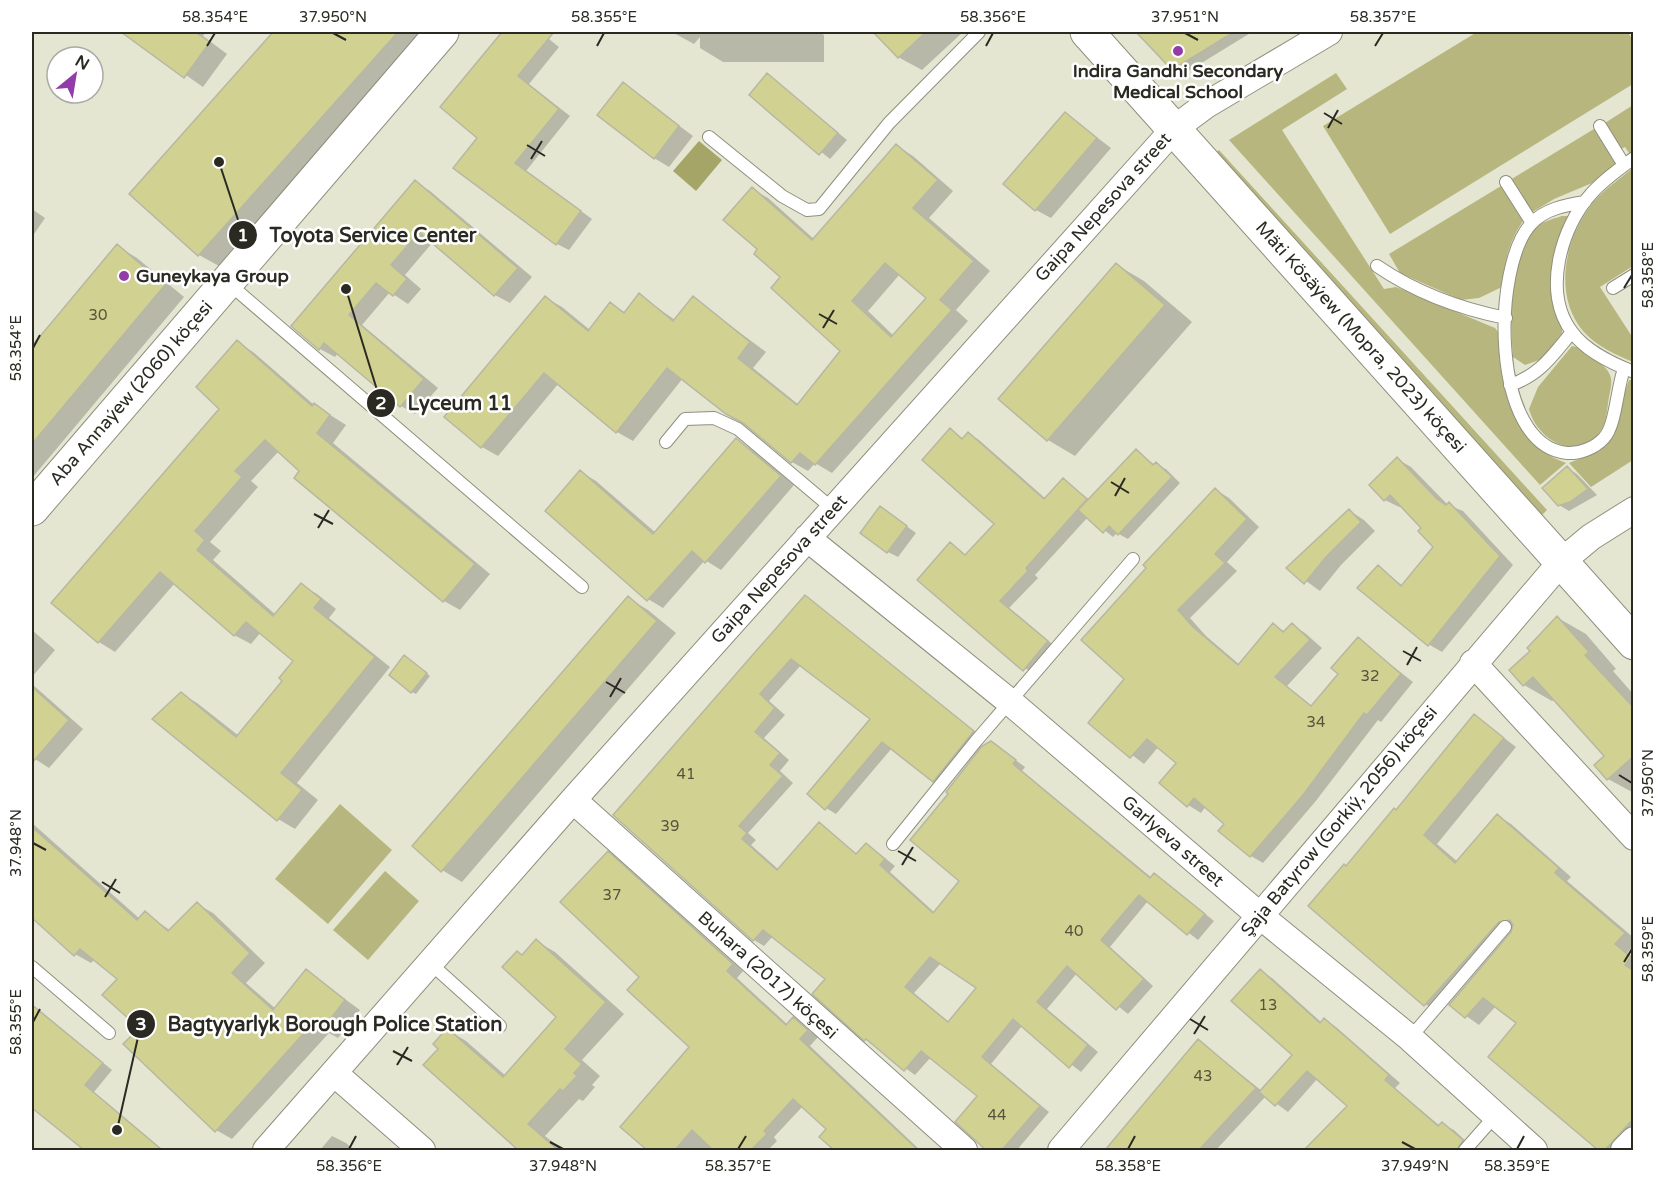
<svg xmlns="http://www.w3.org/2000/svg" width="1665" height="1182" font-family="'Varela Round',sans-serif">
  <rect width="100%" height="100%" fill="#e5e6d2"/>
  <path fill="#b6b67e" d="M1477,32H1628L1633,41V84L1390,234L1323,126Z
    M1336,73L1347,89L1282,130L1384,289L1396,287L1406,291L1495,328L1498,332C1499,383 1510,444 1566,463L1540,485L1229,140Z
    M1633,105V150L1629,153L1625,147L1621,149L1605,123Z
    M1594,129L1616,164L1592,183L1554,199L1531,213L1510,180Z
    M1219,150L1547,510L1542,515L1214,154Z
    M1633,168V266L1600,287L1633,338V362C1616,355 1596,346 1583,331C1551,293 1566,231 1598,197C1609,186 1622,177 1633,168Z
    M1501,186L1523,221C1509,241 1504,263 1502,287L1479,298L1461,300L1400,273L1389,254Z
    M1562,216H1568C1557,241 1547,275 1553,302C1555,313 1563,322 1562,333L1542,359L1525,365L1513,357C1510,318 1508,263 1533,230C1539,222 1553,219 1562,216Z
    M1572,346C1581,347 1589,354 1596,359C1616,376 1612,379 1608,403C1607,412 1606,422 1601,430C1579,464 1537,441 1529,409L1538,387Z
    M1629,380H1633V460L1591,487L1569,463L1599,451L1607,445Z
    M340,804L392,850L328,924L275,879Z
    M385,871L419,901L368,960L333,930Z"/>
  <path fill="#a6a568" d="M699,141L722,160L696,191L673,171Z"/>
  <path fill="#0003" fill-rule="evenodd" d="M124,32H206L203,36L227,54L203,87Z
    M275,32H428L219,266L199,255L131,194Z
    M504,32H540L559,47L529,84L570,116L526,171L592,219L569,250L557,244L479,137L442,107Z
    M672,32H819L824,35V62H723L700,48V37L694,44Z
    M875,32H963L922,70L898,57Z
    M1138,32H1252L1182,75L1173,69Z
    M768,75L847,140L830,159L751,95Z
    M623,84L693,136L669,167L654,158Z
    M1066,114L1111,148L1051,218L1036,210Z
    M897,146L913,156L953,191L929,218L990,271L956,310L968,321L832,473L815,463L808,471L792,462L749,425L683,378L633,441L617,432L559,383L498,456L482,447L446,417L546,298L562,307L590,330L611,304L626,313L639,295L675,320L693,298L766,352L753,368L799,405L842,351L760,249L752,189L768,198L815,240ZM900,274L928,297L894,336L868,311Z
    M415,182L430,191L532,277L510,303L495,295L433,242L405,275L421,289L408,304L390,292L362,325L438,388L415,414L401,406L338,353L335,357L320,349Z
    M32,209L45,218L32,237Z
    M117,246L137,258L184,297L32,478V348Z
    M1117,265L1144,281L1192,322L1075,456L1048,440Z
    M237,342L253,352L313,404L346,425L333,443L490,574L460,610L444,601L279,451L251,481L258,487L210,542L221,551L213,560L276,615L301,585L317,594L336,609L329,618L390,667L297,783L318,800L295,829L278,819L181,694L197,703L239,736L285,680L295,660L261,632L251,644L234,635L175,583L115,652L99,642L53,603L221,409Z
    M950,430L964,439L969,434L979,440L1046,499L1063,480L1090,500L1136,451L1155,465L1166,469L1180,483L1128,539L1117,533L1113,537L1088,517L1035,575L1038,578L1009,608L1057,648L1035,676L919,580L950,544L966,555L996,524Z
    M736,440L751,449L794,485L721,570L705,560L663,608L648,599L581,472L596,481L656,533Z
    M1397,459L1411,467L1448,505L1463,511L1513,565L1442,652L1428,644L1379,567L1403,586L1435,547L1423,528L1402,505L1399,507L1385,500Z
    M1567,468L1577,474L1597,495L1569,511L1559,505Z
    M1216,490L1229,498L1259,527L1227,562L1237,571L1190,618L1206,636L1240,665L1273,625L1286,632L1292,625L1305,633L1322,648L1287,686L1313,707L1340,673L1358,639L1413,682L1381,722L1378,720L1315,802L1263,863L1251,856L1226,824L1206,806L1201,813L1188,805L1179,762L1159,746L1144,764L1090,723L1126,679Z
    M1350,511L1364,520L1375,531L1341,565L1320,591L1288,568Z
    M890,514L916,533L898,557L888,552Z
    M806,597L983,738L944,786L892,748L836,814L826,808L872,719L801,665L769,701L785,715L764,738L789,760L780,771L793,783L748,833L756,840L751,845L779,870L819,824L857,854L866,845L876,851L895,866L890,872L935,913L962,881L991,742L1025,767L1022,771L1152,878L1155,875L1165,881L1214,921L1198,940L1148,901L1110,947L1153,986L1128,1014L1077,973L1047,1009L1098,1052L1081,1072L1022,1026L991,1064L1049,1112L1017,1150H989L958,1122L979,1096L931,1057L915,1075L865,1039L827,979L773,936L764,946L754,940L615,815ZM941,963L978,988L950,1023L914,993Z
    M628,598L648,610L676,633L462,882L442,870Z
    M1558,618L1586,634L1616,669L1613,671L1634,695V793L1608,779L1606,757L1555,699L1552,701L1524,685L1511,670L1533,652Z
    M32,630L55,650L32,677Z
    M409,660L430,676L416,694L412,692Z
    M32,684L83,729L49,768L32,757Z
    M1475,716L1516,747L1437,844L1458,862L1498,816L1511,824L1571,877L1567,881L1634,938V945L1627,953L1634,958V1141L1625,1150H1600L1490,1057L1518,1023L1496,1006L1479,1025L1451,1005L1513,933V928L1439,1012L1425,1004L1347,868Z
    M32,823L140,919L145,913L171,931L197,904L213,913L265,963L246,983L276,1009L306,971L360,1010L338,1038L329,1033L232,1139L216,1130L141,1028L119,979L95,959L91,963L75,954L32,916Z
    M608,853L619,860L743,971L737,978L788,1025L793,1019L818,1037L810,1046L920,1150H836L821,1137L828,1129L803,1106L774,1137L777,1141L768,1150H650L622,1127L691,1047L641,977Z
    M536,941L555,952L624,1014L582,1060L600,1076L592,1085L595,1087L583,1101L579,1099L545,1136L563,1150H520L425,1065L440,1048L448,1030L466,1041L506,1076L558,1017L523,956Z
    M1260,971L1272,978L1322,1023L1325,1020L1336,1027L1400,1083L1395,1088L1440,1126L1442,1124L1454,1130L1473,1148L1472,1150H1306L1349,1106L1318,1078L1288,1112L1266,1096L1216,1150H1121L1113,1143L1199,1041L1262,1091L1294,1055Z
    M32,1004L112,1070L94,1092L163,1150H82L83,1148L32,1106Z
    M332,1136L346,1143L354,1150H320Z"/>
  <path fill="#d1d191" stroke="#b7b7a4" stroke-width="1.5" fill-rule="evenodd" d="M121,32H195L210,42L184,78Z
    M273,32H398L198,256L129,194Z
    M502,32H554L518,76L559,109L515,163L581,211L556,245L453,168L477,138L440,107Z
    M873,32H926L898,58Z
    M1136,32H1234L1172,70Z
    M767,73L838,133L819,155L749,95Z
    M623,82L679,126L654,159L597,115Z
    M1065,112L1097,138L1035,211L1003,184Z
    M896,144L938,180L913,208L974,261L940,300L952,310L815,465L800,453L791,463L743,423L726,414L667,368L616,433L544,373L481,448L444,417L545,296L588,331L610,302L624,313L639,293L673,321L693,296L750,342L738,358L797,405L840,351L771,288L780,277L754,254L757,249L723,220L752,187L812,240ZM885,263L926,298L891,337L852,301Z
    M415,180L518,268L494,296L419,232L391,265L407,279L393,296L376,283L349,315L424,379L400,407L324,343L319,350L291,326Z
    M117,244L165,285L32,444V346Z
    M1116,263L1165,305L1047,441L998,399Z
    M237,340L312,406L314,403L330,415L317,433L475,564L443,602L294,478L299,471L265,440L235,471L242,477L195,531L205,540L197,550L273,616L301,583L321,599L314,608L375,657L281,773L302,790L277,821L152,719L181,692L236,737L282,681L279,678L293,661L246,622L234,636L160,572L98,643L51,603L219,409L196,387Z
    M950,428L962,439L968,432L1044,499L1063,478L1087,499L1026,568L1028,571L1000,601L1048,641L1023,671L917,580L950,542L965,555L994,524L922,460Z
    M736,438L781,476L705,563L692,551L647,601L545,511L580,470L653,534Z
    M1136,449L1153,465L1156,462L1172,477L1118,535L1109,526L1103,533L1078,510Z
    M1397,457L1437,499L1446,505L1449,502L1500,556L1428,646L1357,588L1378,565L1401,586L1433,547L1418,531L1421,528L1390,495L1384,501L1369,485Z
    M1567,466L1588,489L1570,502L1558,506L1542,488Z
    M1215,488L1247,519L1215,554L1225,563L1178,610L1193,627L1238,665L1273,623L1283,632L1292,623L1310,640L1275,677L1311,706L1338,674L1331,668L1358,637L1401,674L1367,715L1364,713L1303,795L1250,857L1218,831L1224,824L1194,798L1187,807L1159,783L1176,763L1147,739L1130,758L1088,723L1124,679L1081,640L1146,568L1143,565Z
    M880,506L907,526L887,553L860,533Z
    M1349,509L1361,522L1326,557L1304,584L1286,568Z
    M805,595L974,731L933,782L882,742L825,810L807,794L870,719L791,659L760,694L775,708L755,732L780,753L770,765L783,776L739,826L747,833L742,839L777,870L819,822L856,854L866,843L885,859L880,865L933,913L959,881L910,840L948,794L946,792L982,746L991,741L1016,760L1013,764L1150,878L1154,873L1205,914L1187,935L1139,895L1101,940L1144,979L1116,1010L1067,966L1037,1002L1088,1045L1069,1068L1013,1019L982,1057L1040,1106L1002,1150H986L955,1122L977,1096L921,1051L904,1071L866,1039L864,1041L812,994L825,979L763,930L753,941L613,815ZM930,957L976,988L948,1022L905,987Z
    M628,596L657,621L441,872L412,846Z
    M1557,616L1589,652L1585,655L1634,708V756L1607,780L1594,765L1604,756L1533,677L1523,686L1509,670L1530,651L1527,648Z
    M404,655L427,673L411,693L389,675Z
    M32,687L69,720L32,763Z
    M1474,714L1504,738L1424,835L1455,863L1497,814L1559,868L1555,873L1625,933L1615,944L1631,957L1625,965L1634,971V1118L1605,1150H1598L1488,1057L1516,1023L1483,998L1465,1018L1449,1005L1511,932L1513,925L1510,920L1499,922L1424,1006L1308,906L1344,864L1346,866L1394,808L1396,810Z
    M32,827L137,920L145,911L168,931L197,902L250,953L232,973L273,1010L306,969L345,1000L322,1030L313,1023L215,1132L123,1044L139,1028L102,995L117,979L80,949L74,956L32,918Z
    M608,851L733,964L727,971L786,1025L793,1017L808,1030L800,1039L918,1150H834L819,1137L826,1129L793,1099L764,1131L767,1134L751,1150H713L692,1130L675,1150H647L620,1127L689,1047L627,990L639,977L560,902Z
    M536,939L606,1002L565,1049L582,1064L574,1073L577,1076L563,1091L560,1089L528,1124L558,1150H518L423,1065L438,1049L433,1044L447,1028L503,1077L556,1017L502,967L517,951L522,955Z
    M1260,969L1320,1023L1324,1018L1354,1044L1389,1075L1385,1080L1438,1126L1442,1122L1463,1140L1457,1150H1304L1347,1106L1307,1071L1275,1106L1259,1092L1292,1055L1231,1001Z
    M32,1005L103,1063L85,1085L162,1150H84L32,1108Z
    M1198,1039L1256,1088L1199,1150H1105Z"/>
  <g fill="none" stroke-linecap="round" stroke-linejoin="round">
    <g stroke="#8f8f7d" stroke-width="14">
      <path id="lane" d="M1600,126L1624,165
        M709,137L782,196L807,210L819,209L889,123L979,32
        M1634,158C1619,169 1603,180 1591,194C1561,227 1542,293 1572,332C1585,350 1613,364 1634,372
        M1506,182L1532,223
        M1585,202C1566,205 1544,209 1531,224C1492,266 1490,446 1567,453C1579,454 1595,448 1604,438C1616,425 1617,387 1624,369
        M1377,266C1415,292 1461,309 1506,318
        M227,282L582,587
        M1613,288L1634,275
        M1510,385C1540,375 1552,356 1572,332
        M666,442L685,419L714,418L738,429L833,509
        M893,844L976,741L1133,559
        M430,963L500,1026
        M32,967L109,1033
        M1410,1038L1505,927
        M1465,1150L1495,1116"/>
    </g>
    <g stroke="#8f8f7d" stroke-width="28">
      <path id="street" d="M807,538L1010,702L1259,915L1410,1038L1534,1150
        M1473,663L1634,837
        M573,800L964,1150
        M334,1073L422,1150
        M266,1150L573,800L1175,128L1206,105L1329,32
        M1061,1150L1561,562L1591,537L1634,510
        M1624,1150L1634,1140"/>
    </g>
    <g stroke="#8f8f7d" stroke-width="35">
      <path id="secondary" d="M1087,32L1634,643
        M32,509L442,32"/>
    </g>
    <use href="#lane" stroke="#fff" stroke-width="12"/>
    <use href="#street" stroke="#fff" stroke-width="26"/>
    <use href="#secondary" stroke="#fff" stroke-width="33"/>
  </g>
  <path fill="none" stroke="#2a2a22" stroke-width="2" d="M333,33L346,40M1185,33L1198,40M207,46L215,33M597,46L604,33M986,46L993,33M1375,46L1383,33M1324,113L1342,124M1328,128L1338,110M527,145L545,156M531,159L542,141M1624,288L1632,275M819,314L837,324M823,328L834,310M33,348L40,335M1111,482L1129,493M1115,496L1125,478M314,514L333,524M318,528L329,510M1403,651L1421,661M1407,665L1417,647M606,682L625,693M610,697L621,678M1619,775L1632,783M33,843L46,850M898,851L916,861M902,865L913,847M102,882L120,893M105,897L116,879M1624,962L1632,949M1190,1019L1208,1030M33,1022L40,1009M1194,1034L1205,1016M393,1051L412,1061M397,1065L408,1047M550,1142L563,1149M1402,1142L1415,1149M349,1149L356,1136M738,1149L746,1136M1128,1149L1135,1136M1517,1149L1524,1136"/>
  <g fill="#933ca9" stroke="#fff" stroke-width="2">
    <circle cx="1178" cy="51" r="6"/>
    <circle cx="124" cy="276" r="6"/>
  </g>
  <g text-anchor="middle" stroke-width="5" stroke-linejoin="round" paint-order="stroke">
    <g font-size="15" fill="#54543e">
      <text x="98" y="320">30</text>
      <text x="1370" y="681">32</text>
      <text x="1316" y="727">34</text>
      <text x="686" y="779">41</text>
      <text x="670" y="831">39</text>
      <text x="612" y="900">37</text>
      <text x="1074" y="936">40</text>
      <text x="1268" y="1010">13</text>
      <text x="1203" y="1081">43</text>
      <text x="997" y="1120">44</text>
    </g>
    <g font-size="18" font-weight="bold" fill="#2a2a22" stroke="#fff">
      <text x="1178" y="77">Indira Gandhi Secondary<tspan x="1178" dy="21">Medical School</tspan></text>
      <text x="136" y="282" text-anchor="start">Guneykaya Group</text>
    </g>
    <g font-size="18" fill="#2a2a22" stroke="#fff">
      <text transform="translate(1103 207) rotate(-48)" y="6">Gaipa Nepesova street</text>
      <text transform="translate(1361 337) rotate(48)" y="6">Mäti Kösäýew (Mopra, 2023) köçesi</text>
      <text transform="translate(131 393) rotate(-49)" y="6">Aba Annaýew (2060) köçesi</text>
      <text transform="translate(779 569) rotate(-48)" y="6">Gaipa Nepesova street</text>
      <text transform="translate(1339 821) rotate(-50)" y="6">Şaja Batyrow (Gorkiý, 2056) köçesi</text>
      <text transform="translate(1173 841) rotate(41)" y="6">Garlyeva street</text>
      <text transform="translate(768 975) rotate(42)" y="6">Buhara (2017) köçesi</text>
    </g>
  </g>
  <path fill="none" stroke="#2a2a22" stroke-width="2" d="M219 162L243 235M346 289L381 403M117 1130L141 1024"/>
  <g fill="#2a2a22" stroke="#fff" stroke-width="2">
    <circle cx="219" cy="162" r="6"/>
    <circle cx="346" cy="289" r="6"/>
    <circle cx="117" cy="1130" r="6"/>
    <circle cx="243" cy="235" r="15"/>
    <circle cx="381" cy="403" r="15"/>
    <circle cx="141" cy="1024" r="15"/>
  </g>
  <g font-size="18" text-anchor="middle" font-weight="bold" fill="#fff">
    <text x="243" y="241">1</text>
    <text x="381" y="409">2</text>
    <text x="141" y="1030">3</text>
  </g>
  <g font-size="20" text-anchor="middle" font-weight="bold" fill="#2a2a22" stroke="#fff" stroke-width="5" stroke-linejoin="round" paint-order="stroke">
    <text x="373" y="242">Toyota Service Center</text>
    <text x="460" y="410">Lyceum 11</text>
    <text x="335" y="1031">Bagtyyarlyk Borough Police Station</text>
  </g>
  <rect width="1665" height="1182" fill="none" stroke="#ffffff" stroke-width="66"/>
  <g transform="translate(75 75) rotate(30)"><circle r="28" fill="#ffffff" stroke="#aaaaa7" stroke-width="1.5"/>
  <path d="M0-4.5L10 22L0 15L-10 22Z" fill="#933ca9"/>
  <text y="-9" font-size="16" font-weight="bold" text-anchor="middle" fill="#2a2a22">N</text>
  </g>
  <rect x="33" y="33" width="1599" height="1116" fill="none" stroke="#2a2a22" stroke-width="2"/>
  <g font-size="15" text-anchor="middle" fill="#2a2a22">
    <text x="215" y="22">58.354°E</text>
    <text x="333" y="22">37.950°N</text>
    <text x="604" y="22">58.355°E</text>
    <text x="993" y="22">58.356°E</text>
    <text x="1185" y="22">37.951°N</text>
    <text x="1383" y="22">58.357°E</text>
    <text transform="translate(1648 275) rotate(-90)" y="5">58.358°E</text>
    <text transform="translate(16 348) rotate(-90)" y="5">58.354°E</text>
    <text transform="translate(1648 783) rotate(-90)" y="5">37.950°N</text>
    <text transform="translate(16 843) rotate(-90)" y="5">37.948°N</text>
    <text transform="translate(1648 949) rotate(-90)" y="5">58.359°E</text>
    <text transform="translate(16 1022) rotate(-90)" y="5">58.355°E</text>
    <text x="349" y="1171">58.356°E</text>
    <text x="563" y="1171">37.948°N</text>
    <text x="738" y="1171">58.357°E</text>
    <text x="1128" y="1171">58.358°E</text>
    <text x="1415" y="1171">37.949°N</text>
    <text x="1517" y="1171">58.359°E</text>
  </g>
</svg>
